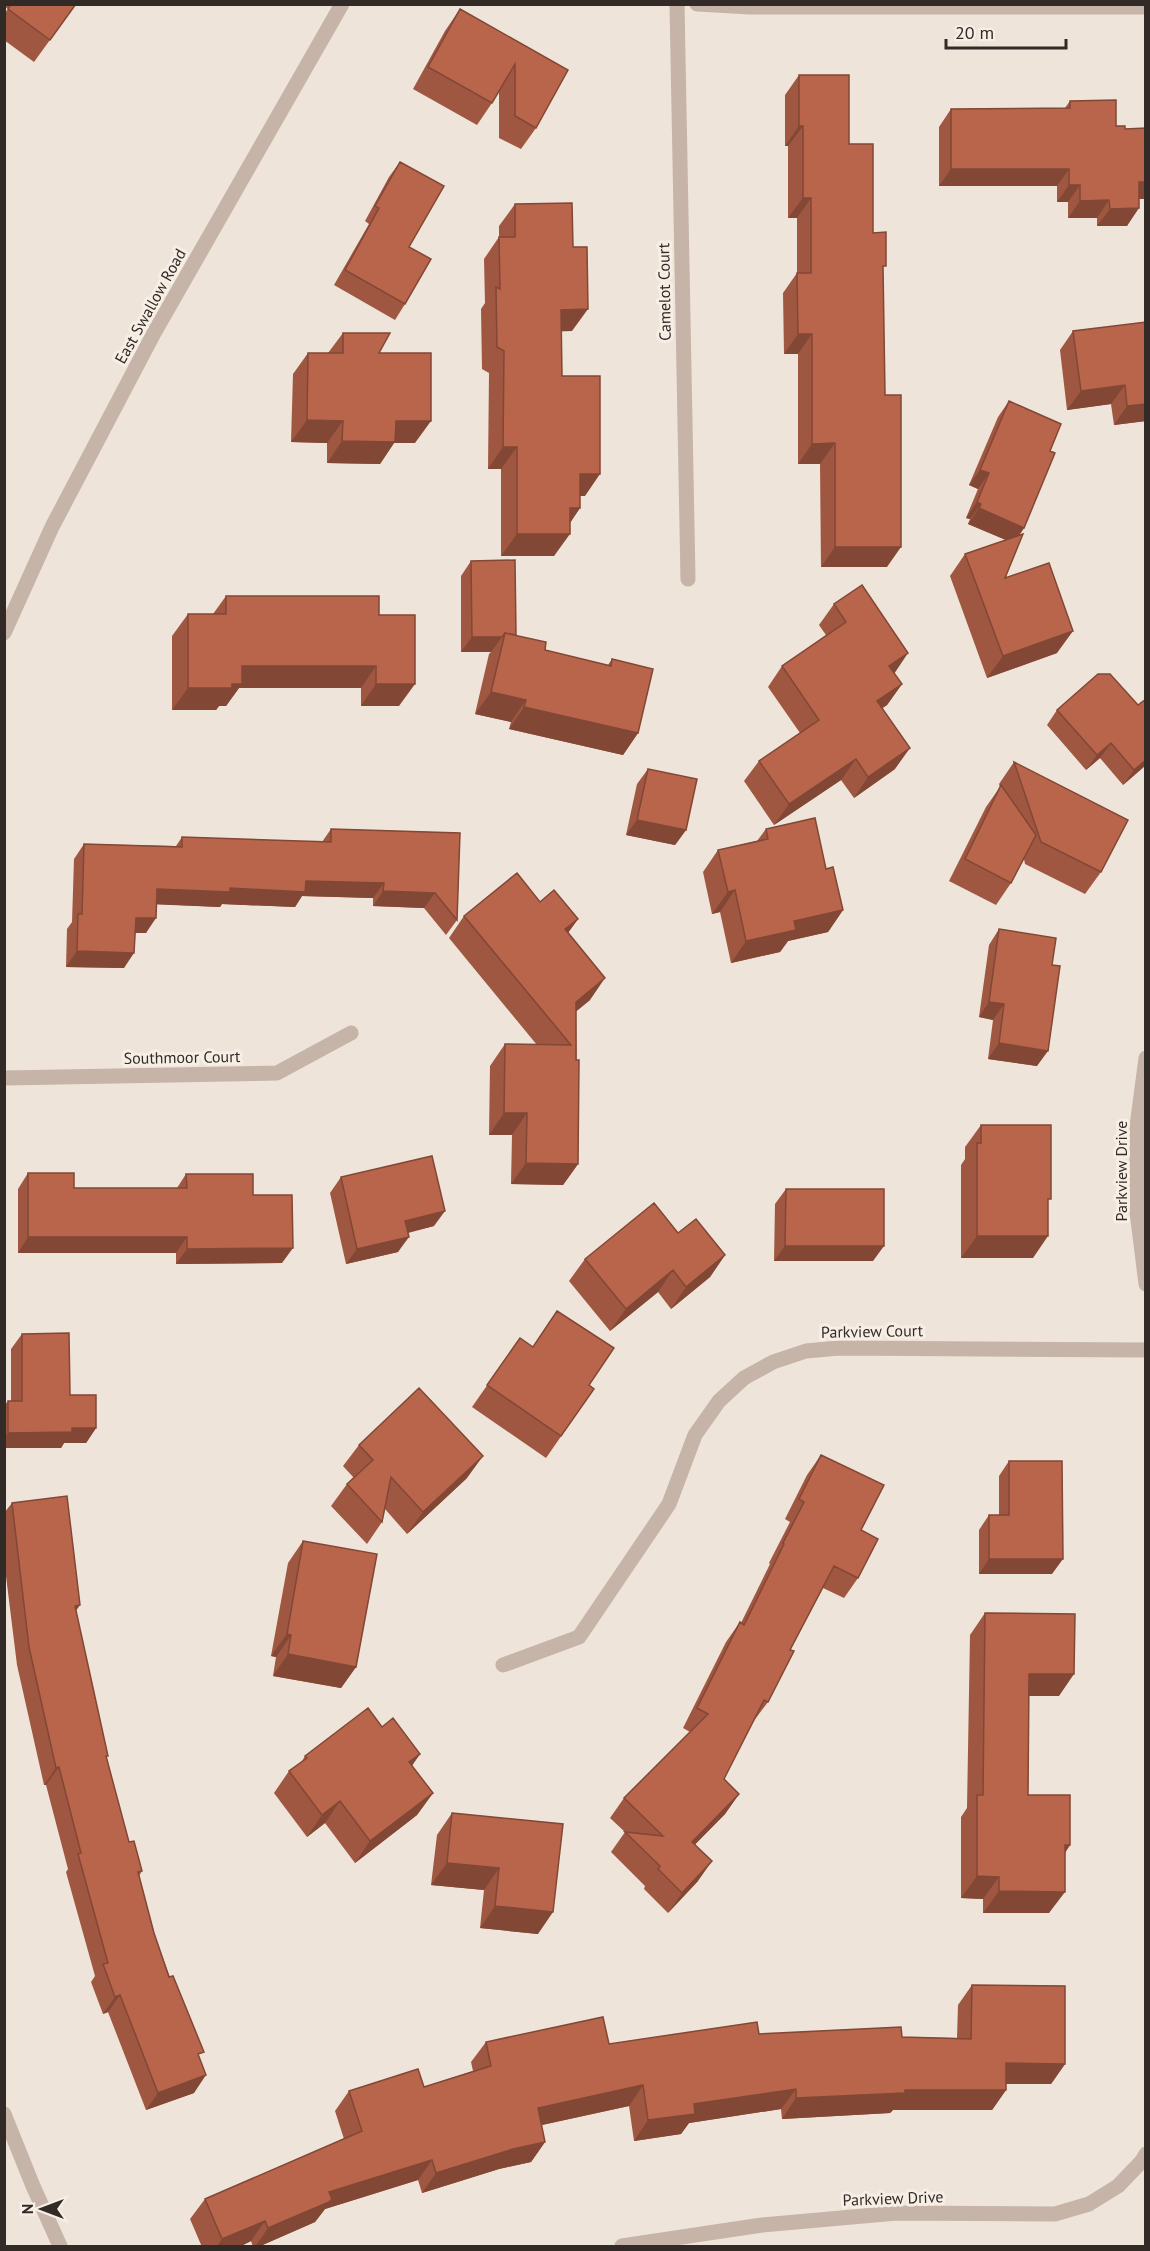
<svg xmlns="http://www.w3.org/2000/svg" width="1150" height="2251" font-family="'PT Sans',sans-serif">
  <rect width="100%" height="100%" fill="#eee4d9"/>
  <g fill="none" stroke-linecap="round" stroke-linejoin="round">
    <path stroke="#c5b4a7" stroke-width="15" d="M677,4L688,579
      M697,4L750,7H1146
      M4,633L52,527L154,333L342,4
      M1146,1058L1137,1126V1212L1146,1284
      M4,1078L277,1073L351,1033
      M503,1665L579,1637L669,1504L695,1435L719,1401L744,1378L773,1362L806,1351L839,1348L1146,1350
      M4,2114L33,2186L60,2246
      M622,2246L762,2225L897,2213L1055,2214L1089,2204L1118,2186L1142,2161L1146,2154"/>
  </g>
  <path fill="#9f5741" d="M4,4H76L34,62L4,40V14L8,9L4,6Z
    M460,9L568,70L536,128L521,149L499,138V91L492,103L477,125L413,89L445,31Z
    M799,75L849,144L883,270L887,567H821L820,464H798V354H784L783,293L797,273V218H788V146H785V95Z
    M1070,101L1116,126L1125,129L1146,128V198L1145,199H1139L1127,226H1097V218H1068V202H1057V186H939V127L951,109L1065,108Z
    M400,162L409,247L405,304L395,320L334,285L369,224L365,221L389,177Z
    M515,204L572,331H562V376L585,496H580V508L570,523L554,556H501V469H488L489,373L482,369L481,309L485,303L484,259L499,237V226Z
    M1146,322V421L1114,425L1111,404L1067,410L1060,350L1073,331Z
    M343,333L379,353L415,443H394L380,464L327,463V443L291,442L293,374L308,353H328Z
    M1009,401L1050,451L1024,528L1019,536L1005,578L1057,653L987,678L950,576L965,554L1006,540L968,524L970,519L966,518L978,489L969,485L998,417Z
    M471,561L516,635L545,650L608,665L612,659L638,733L623,755L509,729L511,722L475,714L489,654L491,652H461V576Z
    M226,596L379,615L399,706H361V688H239L226,706H219L216,710H172V636L188,614H213Z
    M834,604L894,674L902,684L887,705L882,708L895,769L854,798L841,780L774,825L744,781L759,761L800,733L768,687L782,666L826,635L819,625Z
    M1146,699V765L1123,785L1100,758L1086,770L1047,725L1057,710L1138,705Z
    M1014,762L1101,872L1085,894L1025,864L1024,859L1011,883L996,905L949,881L986,807L1000,787L999,784Z
    M648,769L686,830L675,845L626,835L637,784Z
    M331,829L460,833L457,920L446,935L424,908L373,906V898L302,896L295,907L222,904L220,907L157,904L146,933H135L124,968L66,967L67,929L72,922L74,859L84,844L176,846L182,837L322,842Z
    M766,829L826,869L843,910L828,932L788,941L780,952L731,963L720,912L712,914L703,872L718,850L757,841Z
    M540,902L578,919L568,933L590,1000L576,1011L578,1164L563,1185L511,1184L512,1135H489L490,1066L505,1044L537,1045L449,938L464,916Z
    M999,929L1037,1066L988,1059L993,1020L979,1017L989,945Z
    M981,1125L1033,1258H961V1165L965,1159V1147Z
    M28,1173L74,1188H177L186,1174L253,1195L282,1263L176,1264V1253H18V1189Z
    M341,1177L434,1226L408,1233L398,1252L346,1264L330,1193Z
    M786,1189L873,1261H774L775,1204Z
    M725,1255L710,1277L671,1309L658,1292L610,1331L569,1281L585,1259Z
    M557,1311L589,1385L594,1389L546,1458L472,1407L520,1338L533,1347Z
    M22,1334L96,1428L86,1443H64L61,1448H4V1406L8,1401H11V1349Z
    M359,1445L467,1478L407,1534L385,1509L382,1522L367,1544L331,1506L347,1484L354,1478L343,1466Z
    M821,1455L861,1530L858,1578L844,1598L823,1588L790,1650L768,1702L753,1722L724,1779L739,1794L725,1814L695,1844L698,1881L668,1913L644,1889L645,1886L611,1852L625,1832L610,1818L624,1798L690,1732L683,1728L726,1642L740,1622L741,1623L770,1564L769,1563L790,1522L785,1519L807,1475Z
    M1009,1461L1052,1574H979V1530L989,1515H999V1476Z
    M12,1503L76,1611L106,1758L129,1842L142,1871L139,1876L154,1933L199,2058L194,2093L146,2110L108,2012L103,2014L91,1982L95,1976L66,1872L68,1869L46,1785H44L17,1665L4,1560V1513Z
    M303,1541L356,1667L341,1688L273,1676L276,1657L271,1656L288,1563Z
    M985,1613L1059,1696H1029L1028,1795L1070,1845L1065,1853L1049,1913H983V1899L961,1898V1817L967,1808L970,1635Z
    M382,1727L420,1754L412,1765L433,1793L417,1815L355,1863L325,1823L307,1837L274,1793L289,1771L301,1763L305,1756Z
    M452,1813L563,1824L538,1934L480,1928L484,1890L431,1885L437,1835Z
    M972,1985L1065,2064L1051,2084H1006V2090L992,2110H893L890,2113L782,2119L781,2109L689,2123L681,2134L634,2141L629,2106L541,2125L545,2142L531,2162L499,2169L422,2193L418,2180L325,2209L315,2222L258,2247H253L251,2241L239,2247H202L190,2219L205,2199L344,2139L335,2111L349,2091L424,2087L473,2071L471,2062L486,2042L609,2044L759,2034L957,2038L958,2005Z"/>
  <path fill="#824735" d="M799,126H803L788,146H785Z
    M951,169H1069L1057,186H939Z
    M1139,182H1146V198L1145,199H1127Z
    M1069,185H1080L1068,202H1057Z
    M803,198H811L797,218H788Z
    M1109,200L1097,218H1068L1080,201Z
    M1139,208L1127,226H1097L1110,209Z
    M588,309L572,331L546,332L561,310Z
    M798,334H812L798,354H784Z
    M1125,385L1111,404L1067,410L1081,391Z
    M1146,404V421L1114,425L1127,406Z
    M307,420L343,421L327,443L291,442Z
    M396,421H431L415,443H394L380,464L327,463L342,441Z
    M835,443L820,464H798L812,444Z
    M503,447H517L501,469H488Z
    M980,470L989,473L978,489L969,485Z
    M580,474H600L585,496H565Z
    M977,502L981,504L970,519L966,518Z
    M570,508H580L565,530Z
    M979,508L1024,528L1013,543L968,524Z
    M517,534H570L554,556H501Z
    M835,547H901L887,567H821Z
    M1073,631L1057,653L987,678L1003,656Z
    M472,637H502L491,652H461Z
    M908,653L894,674L889,666Z
    M242,666H376L361,688H239L226,706H219L216,710H172L188,688Z
    M376,684H415L399,706H361Z
    M902,684L887,705L862,722L877,701Z
    M491,692L526,700L511,722L475,714Z
    M524,707L638,733L623,755L509,729Z
    M1111,743L1100,758L1086,770L1097,755Z
    M910,748L895,769L854,798L868,777Z
    M856,759L841,780L774,825L789,804Z
    M1146,760V765L1123,785L1134,770Z
    M637,820L686,830L675,845L626,835Z
    M306,881L384,883L373,898L302,896L295,907L222,904L220,907L147,904L157,889L230,888Z
    M735,890L720,912L712,914L728,892Z
    M383,891L435,893L424,908L373,906Z
    M843,910L828,932L788,941L780,952L731,963L746,941L794,921Z
    M136,918H156L146,933H125Z
    M578,919L562,941L565,929Z
    M77,951L134,953L124,968L66,967Z
    M605,978L590,1000L561,1024L576,1002Z
    M989,1002L1004,1004L993,1020L979,1017Z
    M999,1043L1048,1051L1037,1066L988,1059Z
    M504,1113H527L512,1135H489Z
    M526,1163L578,1164L563,1185L511,1184Z
    M445,1211L434,1226L394,1236L405,1221Z
    M977,1236H1048L1033,1258H961Z
    M28,1237H187L176,1253H18Z
    M409,1237L398,1252L346,1264L357,1249Z
    M785,1246H884L873,1261H774Z
    M293,1248L282,1263L176,1264L187,1249Z
    M725,1255L710,1277L671,1309L686,1287Z
    M673,1270L658,1292L610,1331L626,1309Z
    M72,1428H96L86,1443H64L61,1448H4V1437L8,1433Z
    M483,1456L467,1478L407,1534L423,1512Z
    M989,1559H1063L1052,1574H979Z
    M80,1605L68,1622L75,1606Z
    M287,1634L291,1635L276,1657L271,1656Z
    M288,1654L356,1667L341,1688L273,1676Z
    M1029,1674H1074L1059,1696H1014Z
    M420,1754L405,1776L409,1762Z
    M59,1767L46,1785H44L56,1768Z
    M433,1793L417,1815L355,1863L370,1841Z
    M739,1794L725,1814L678,1862L692,1842Z
    M340,1801L325,1823L307,1837L322,1815Z
    M1065,1845H1070L1055,1867Z
    M712,1861L698,1881L668,1913L682,1893Z
    M447,1863L499,1868L484,1890L431,1885Z
    M977,1876L999,1877L983,1899L961,1898Z
    M999,1891L1065,1892L1049,1913H983Z
    M495,1906L553,1912L538,1934L480,1928Z
    M120,1995L108,2012L103,2014L115,1997Z
    M1006,2063L1065,2064L1051,2084H992Z
    M206,2075L194,2093L146,2110L158,2093Z
    M643,2085L629,2106L524,2129L538,2108Z
    M796,2089L781,2109L689,2123L681,2134L634,2141L648,2120L694,2104Z
    M905,2090H1006L992,2110H893L890,2113L782,2119L796,2098Z
    M545,2142L531,2162L499,2169L422,2193L436,2173L513,2149Z
    M432,2160L418,2180L325,2209L315,2222L258,2247H255L268,2228L329,2192Z
    M265,2221L251,2241L239,2247H217L222,2239Z"/>
  <path fill="#b9654c" stroke="#824735" stroke-width="1.5" d="M11,4H76L50,40L8,9Z
    M460,9L568,70L536,128L515,116V64L492,103L428,67Z
    M799,75H849V144H873V233L886,232V266H883L885,395H901V547H835V443L812,444V334H798L797,273H811V198H803V126H799Z
    M1116,100V126H1125V129L1146,128V182H1139V208L1110,209L1109,200L1080,201V185H1069V169H951V109L1070,108V101Z
    M400,162L444,186L409,247L431,259L405,304L345,270L379,208L375,206Z
    M572,203L573,247H587L588,309L561,310L562,376H600V474H580V508H570V534H517V447H503L504,351L497,347L496,287L500,289L499,237H515V204Z
    M1146,322V404L1127,406L1125,385L1081,391L1073,331Z
    M343,333H390L379,353H431V421H396L395,442L342,441L343,421L307,420L308,353H343Z
    M1009,401L1061,424L1050,451L1055,453L1024,528L979,508L981,504L977,502L989,473L980,470Z
    M1023,534L1005,578L1049,563L1073,631L1003,656L965,554Z
    M515,560L516,635L505,633L502,637H472L471,561Z
    M862,585L908,653L889,666L902,684L877,701L910,748L868,777L856,759L789,804L759,761L819,720L782,666L846,622L834,604Z
    M226,596H379V615H415V684H376V666H242V684H232V688H188V614H226Z
    M505,633L546,642L545,650L611,666L612,659L653,669L638,733L524,707L526,700L491,692Z
    M1098,674H1110L1138,705L1146,699V760L1134,770L1111,743L1097,755L1057,710Z
    M1014,762L1128,820L1101,872L1041,842Z
    M648,769L697,779L686,830L637,820Z
    M1001,785L1036,835L1011,883L965,859Z
    M815,818L826,869L833,867L843,910L794,921L796,930L746,941L735,890L728,892L718,850L768,839L766,829Z
    M331,829L460,833L457,920L435,893L383,891L384,883L306,881L305,892L230,888V892L157,889L156,918H136L134,953L77,951L78,914H82L84,844L182,847V837L331,842Z
    M517,873L540,902L554,890L578,919L565,929L605,978L576,1002V1060H579L578,1164L526,1163L527,1113H504L505,1044L571,1045L464,916Z
    M999,929L1056,938L1052,965L1060,966L1048,1051L999,1043L1004,1004L989,1002Z
    M981,1125H1051V1199H1048V1236H977V1143H981Z
    M432,1156L445,1211L405,1221L409,1237L357,1249L341,1177Z
    M28,1173H74V1188H187L186,1174H253V1195H292L293,1248L187,1249V1237H28Z
    M786,1189H884V1246H785Z
    M654,1203L678,1233L696,1219L725,1255L686,1287L673,1270L626,1309L585,1259Z
    M557,1311L614,1348L589,1385L594,1389L561,1436L487,1385L520,1338L533,1347Z
    M69,1333L70,1395H96V1428H72V1432L8,1433V1401H22V1334Z
    M419,1388L483,1456L423,1512L391,1477L382,1522L347,1484L373,1460L359,1445Z
    M821,1455L884,1485L861,1530L878,1539L858,1578L834,1566L790,1650L794,1651L768,1702L764,1700L724,1779L739,1794L692,1842L712,1861L682,1893L658,1869L660,1866L625,1832L663,1836L624,1798L708,1714L697,1708L740,1622L744,1625L784,1544L783,1543L804,1502L799,1499Z
    M1009,1461H1062L1063,1559H989V1515H1009Z
    M67,1496L80,1605L75,1606L108,1756H106L129,1842L134,1841L142,1871L138,1872L154,1933L169,1977L173,1976L204,2052L198,2054L206,2075L158,2093L120,1995L115,1997L103,1964L108,1963L78,1854L81,1853L59,1767L56,1768L29,1647L12,1503Z
    M303,1541L377,1554L356,1667L288,1654L291,1635L287,1634Z
    M985,1613L1075,1614L1074,1674H1029L1028,1795H1070V1845H1065V1892L999,1891V1877L977,1876V1795H983Z
    M368,1708L382,1727L393,1718L420,1754L409,1762L433,1793L370,1841L340,1801L322,1815L289,1771L307,1758L305,1756Z
    M452,1813L563,1824L553,1912L495,1906L499,1868L447,1863Z
    M972,1985L1065,1986V2064L1006,2063V2090H905V2093L796,2098V2089L694,2104L695,2114L648,2120L643,2085L538,2108L545,2142L513,2149L436,2173L432,2160L329,2192L332,2199L329,2202L268,2228L265,2221L222,2239L205,2199L362,2131L349,2091L418,2069L424,2087L491,2066L486,2042L603,2017L609,2044L757,2022L759,2034L901,2027L902,2037L971,2039Z"/>
  <g text-anchor="middle" stroke-width="6" stroke-linejoin="round" paint-order="stroke">
    <g font-size="16" fill="#322a26" stroke="#f7eee5">
      <text transform="translate(664 292) rotate(-91)" y="6">Camelot Court</text>
      <text transform="translate(150 306) rotate(-61)" y="6">East Swallow Road</text>
      <text transform="translate(182 1057) rotate(-1)" y="6">Southmoor Court</text>
      <text transform="translate(1121 1171) rotate(-90)" y="6">Parkview Drive</text>
      <text transform="translate(872 1331) rotate(-1)" y="6">Parkview Court</text>
      <text transform="translate(893 2198) rotate(-2)" y="6">Parkview Drive</text>
    </g>
  </g>
  <rect width="1150" height="2251" fill="none" stroke="#322a26" stroke-width="12"/>
  <g transform="translate(42 2209) rotate(270)" stroke="#f7eee5" stroke-width="4.5" paint-order="stroke">
  <path d="M0-4.5L10 22L0 15L-10 22Z" fill="#322a26"/>
  <text y="-9" font-size="16" font-weight="bold" text-anchor="middle" fill="#322a26">N</text>
  </g>
  <path d="M946 39v9h120v-9" fill="none" stroke="#322a26" stroke-width="3"/>
  <text x="955" y="39" font-size="18" fill="#322a26" stroke="#f7eee5" stroke-width="4.5" paint-order="stroke">20 m</text>
</svg>
